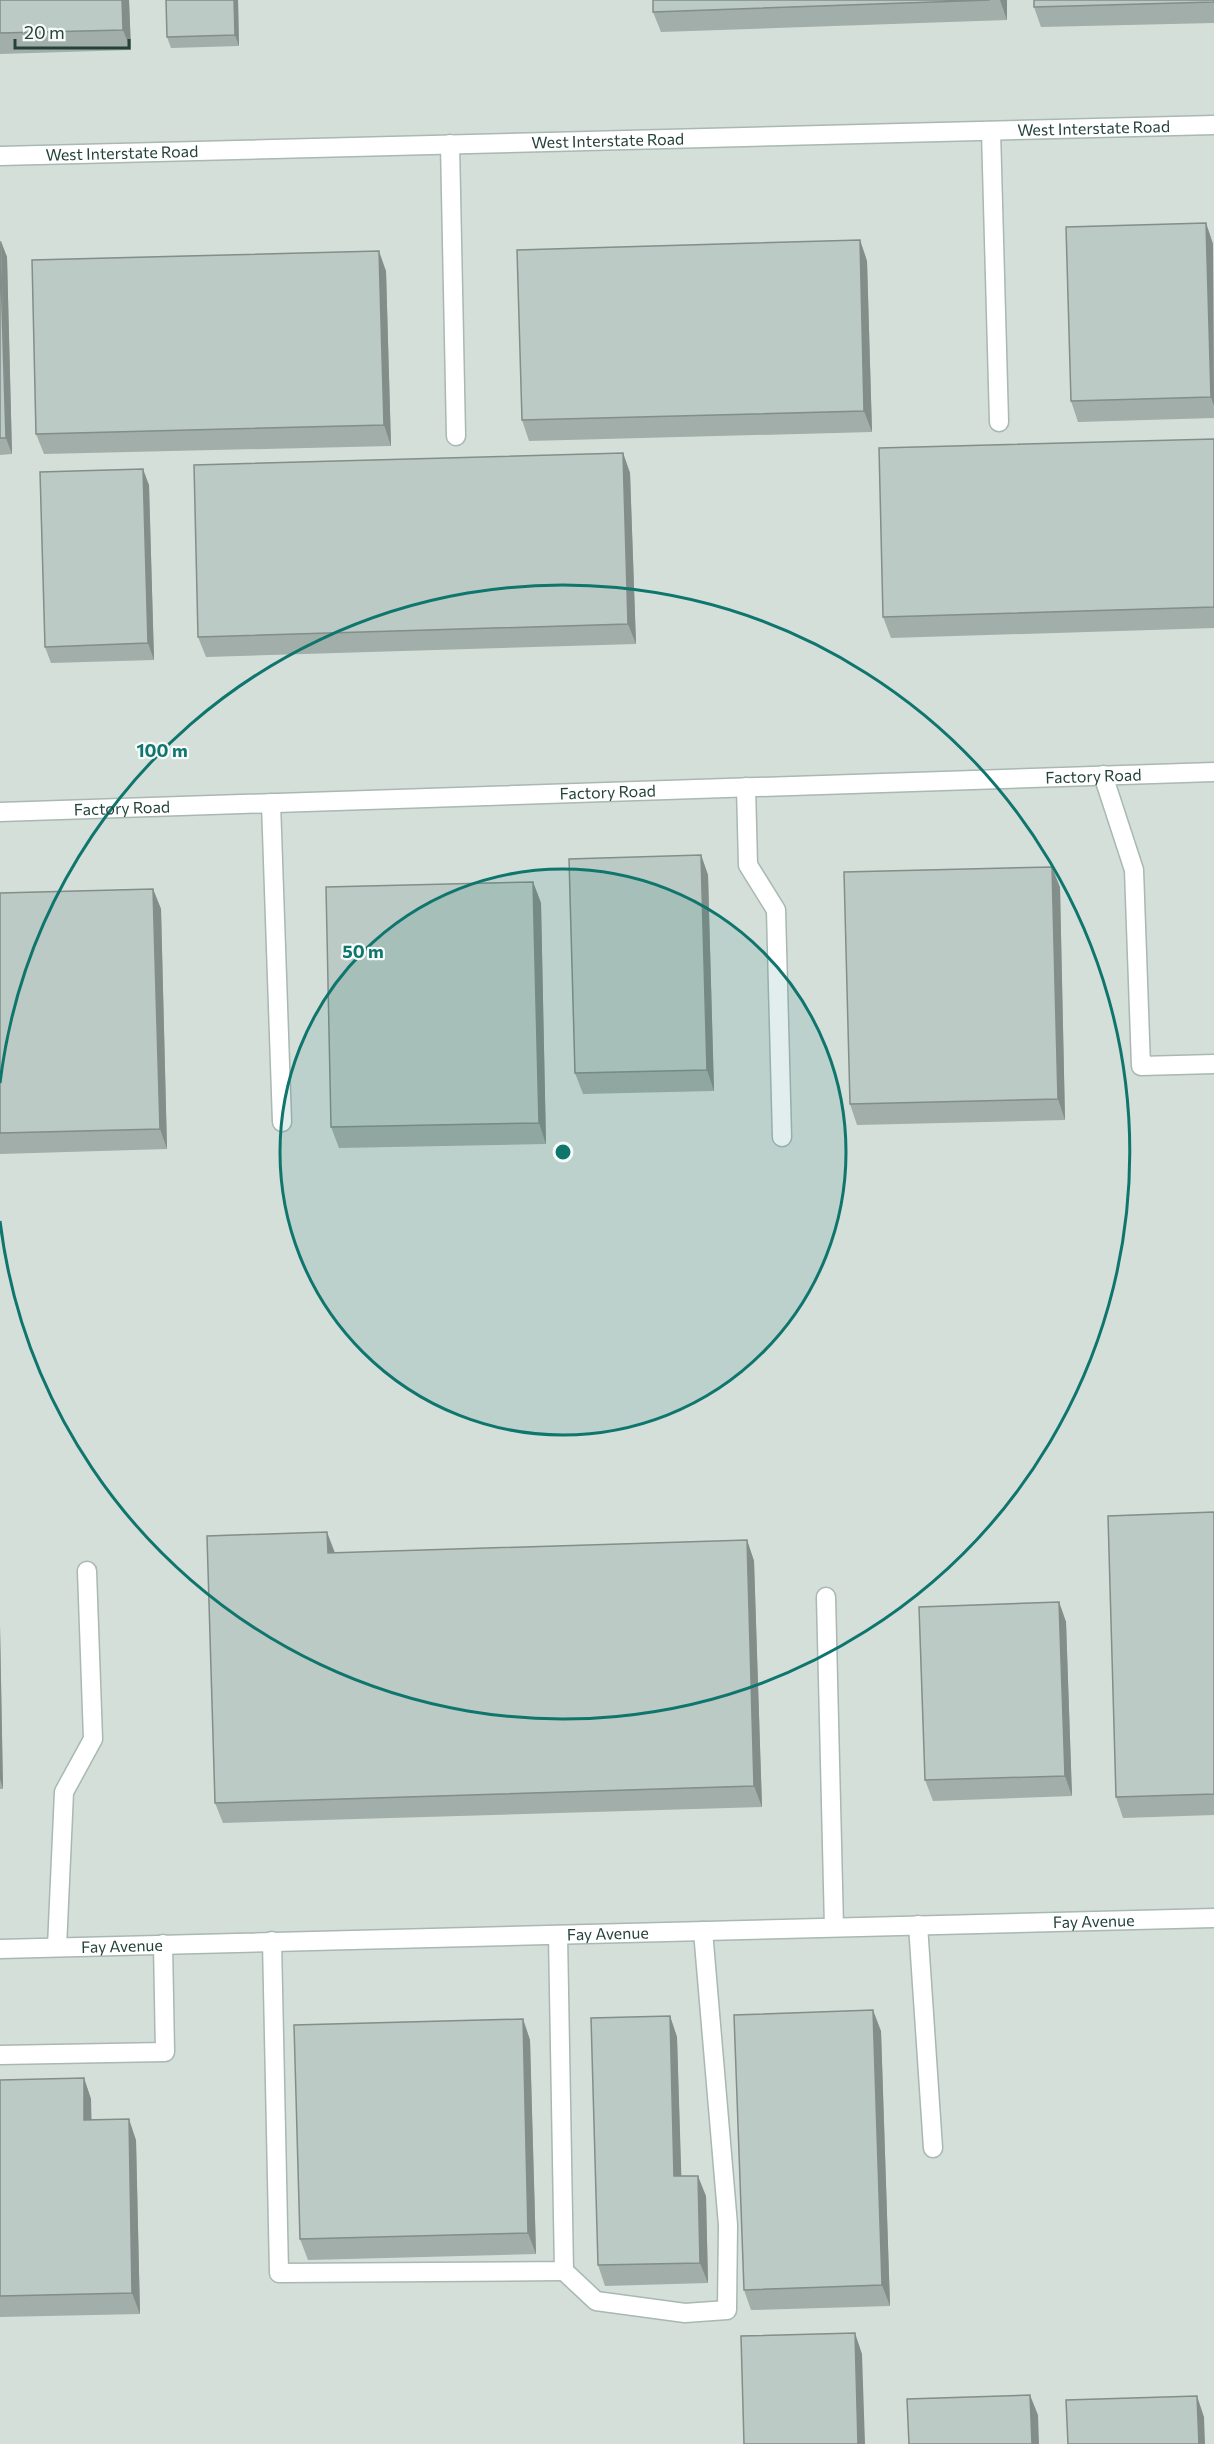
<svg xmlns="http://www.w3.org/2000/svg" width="1214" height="2444" font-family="Commissioner,sans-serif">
  <rect width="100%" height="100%" fill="#e6efeb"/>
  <path fill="#d4dfda" d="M0,0H1214V2444H0Z"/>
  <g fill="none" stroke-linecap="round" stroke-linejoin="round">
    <g stroke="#a8b8b2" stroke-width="21">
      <g id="minor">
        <path d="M991,131L999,422"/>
        <path d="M450,144L456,436"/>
        <path id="s1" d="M0,156L1214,125"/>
        <path d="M1103,775L1134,870L1141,1066L1214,1064"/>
        <path d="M746,787L748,865L776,910L782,1137"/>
        <path d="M271,803L282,1122"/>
        <path id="s2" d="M0,812L1214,772"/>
        <path d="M826,1597L834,1927"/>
        <path d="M918,1925L933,2148"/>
        <path d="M272,1941L279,2273L564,2271L558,1935"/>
        <path d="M57,1947L64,1792L93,1739L87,1571"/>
        <path id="s3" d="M0,1949L1214,1918"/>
        <path d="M0,2055L165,2052L163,1944"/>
        <path d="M564,2271L596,2301L685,2313L727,2310L728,2225L703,1931"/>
      </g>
    </g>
    <use href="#minor" stroke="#fff" stroke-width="18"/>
  </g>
  <path fill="#a1aea9" d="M0,0H129L131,50L0,54Z
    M166,0H238L239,46L171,48L167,37Z
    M653,0H1007V20L661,32L653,12Z
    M1214,0V23L1041,27L1034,7Z
    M1206,223L1213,244L1214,418L1078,422L1071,401Z
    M860,240L867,261L872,432L529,441L522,420Z
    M0,241L7,257L12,454L0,455Z
    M386,271L391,446L44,454L36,434Z
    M1214,439V628L891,638L883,617Z
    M623,453L630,473L636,644L206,657L198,637Z
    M149,485L154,660L51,663L45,647Z
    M701,855L708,875L714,1091L583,1094L575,1073Z
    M533,882L541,903L546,1144L339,1148L331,1127Z
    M1060,887L1065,1120L857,1125L850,1104Z
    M153,889L161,909L167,1149L0,1154V893Z
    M1214,1512V1815L1123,1818L1116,1797Z
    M747,1540L754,1561L762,1807L223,1823L215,1803L335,1553Z
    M1059,1602L1066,1622L1072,1796L933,1801L925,1780Z
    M0,1626L3,1789H0Z
    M670,2016L677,2037L681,2176L706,2196L708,2283L605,2286L598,2265Z
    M523,2019L530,2040L536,2254L308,2260L300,2239Z
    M881,2031L890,2306L751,2310L744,2290Z
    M84,2078L91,2099V2120L136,2140L140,2314L0,2317V2080Z"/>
  <path fill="#838d89" d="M122,0H129L131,50L123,30Z
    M234,0H238L239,46L235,35Z
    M1000,0H1007V20Z
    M1206,223L1213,244L1214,406L1211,397Z
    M860,240L867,261L872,432L864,411Z
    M1,241L7,257L12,454L6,438Z
    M379,251L386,271L391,446L384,425Z
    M623,453L630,473L636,644L628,624Z
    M143,469L149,485L154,660L148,643Z
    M701,855L708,875L714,1091L707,1070Z
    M1052,867L1060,887L1065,1120L1058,1099Z
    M533,882L541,903L546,1144L539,1123Z
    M153,889L161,909L167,1149L160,1129Z
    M327,1532L335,1553H328Z
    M747,1540L754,1561L762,1807L754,1786Z
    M1059,1602L1066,1622L1072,1796L1065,1776Z
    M0,1626L3,1789L0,1779Z
    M873,2010L881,2031L890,2306L882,2285Z
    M670,2016L677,2037L682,2197L674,2176Z
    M523,2019L530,2040L536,2254L528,2233Z
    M84,2078L91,2099L92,2141L84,2120Z
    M129,2119L136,2140L140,2314L132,2293Z
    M698,2176L706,2196L708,2283L700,2263Z
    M855,2333L862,2354L865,2444H858Z
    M1030,2395L1038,2415L1039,2444H1032Z
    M1197,2396L1204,2417L1205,2444H1199Z"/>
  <path fill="#bbcac4" stroke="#838d89" stroke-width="1.5" d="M0,0H122L123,30L0,33Z
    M166,0H234L235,35L167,37Z
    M653,0H990L653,12Z
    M1034,0H1214V2L1034,7Z
    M1206,223L1211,397L1071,401L1066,227Z
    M860,240L864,411L522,420L517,250Z
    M0,241L6,438H0Z
    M379,251L384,425L36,434L32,260Z
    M1214,439V607L883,617L879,448Z
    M623,453L628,624L198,637L194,465Z
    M143,469L148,643L45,647L40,472Z
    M701,855L707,1070L575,1073L569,859Z
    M1052,867L1058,1099L850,1104L844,872Z
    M533,882L539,1123L331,1127L326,887Z
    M153,889L160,1129L0,1133V893Z
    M1214,1512V1794L1116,1797L1108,1516Z
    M327,1532L328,1553L747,1540L754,1786L215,1803L207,1536Z
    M1059,1602L1065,1776L925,1780L919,1607Z
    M873,2010L882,2285L744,2290L734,2015Z
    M670,2016L674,2176H698L700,2263L598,2265L591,2018Z
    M523,2019L528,2233L300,2239L294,2025Z
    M84,2078V2120L129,2119L132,2293L0,2296V2080Z
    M855,2333L858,2444H744L741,2336Z
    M1030,2395L1032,2444H909L907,2399Z
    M1197,2396L1199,2444H1068L1066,2400Z"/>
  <circle cx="563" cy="1152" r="283" fill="#0f766e" fill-opacity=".12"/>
  <g fill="none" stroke="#0f766e" stroke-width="3">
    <circle cx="563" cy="1152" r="283"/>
    <path d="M0 1083A567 567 0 1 1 0 1221"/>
  </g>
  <g text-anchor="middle" stroke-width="4.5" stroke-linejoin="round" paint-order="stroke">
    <g font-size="16" fill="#24423a" stroke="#f7fbf9">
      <text dy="6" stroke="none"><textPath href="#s1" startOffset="1094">West Interstate Road</textPath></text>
      <text dy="6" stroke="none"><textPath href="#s1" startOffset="608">West Interstate Road</textPath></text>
      <text dy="6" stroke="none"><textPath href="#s1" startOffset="122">West Interstate Road</textPath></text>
      <text dy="6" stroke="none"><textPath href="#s2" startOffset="1094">Factory Road</textPath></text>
      <text dy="6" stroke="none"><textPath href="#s2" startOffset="608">Factory Road</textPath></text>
      <text dy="6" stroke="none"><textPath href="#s2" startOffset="122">Factory Road</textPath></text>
      <text dy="6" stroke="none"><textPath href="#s3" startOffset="1094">Fay Avenue</textPath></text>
      <text dy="6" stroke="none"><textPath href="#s3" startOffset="608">Fay Avenue</textPath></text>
      <text dy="6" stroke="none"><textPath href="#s3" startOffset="122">Fay Avenue</textPath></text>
    </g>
  </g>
  <circle cx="563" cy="1152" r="9" fill="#0f766e" stroke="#f7fbf9" stroke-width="3"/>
  <g font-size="18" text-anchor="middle" font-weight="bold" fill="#0f766e" stroke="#f7fbf9" stroke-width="4.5" stroke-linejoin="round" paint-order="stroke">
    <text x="162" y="757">100 m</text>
    <text x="363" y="958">50 m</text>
  </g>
  <path d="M15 39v9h114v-9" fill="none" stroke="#24423a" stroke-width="3"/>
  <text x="24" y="39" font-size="18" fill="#24423a" stroke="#f7fbf9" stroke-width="4.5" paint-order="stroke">20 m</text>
</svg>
